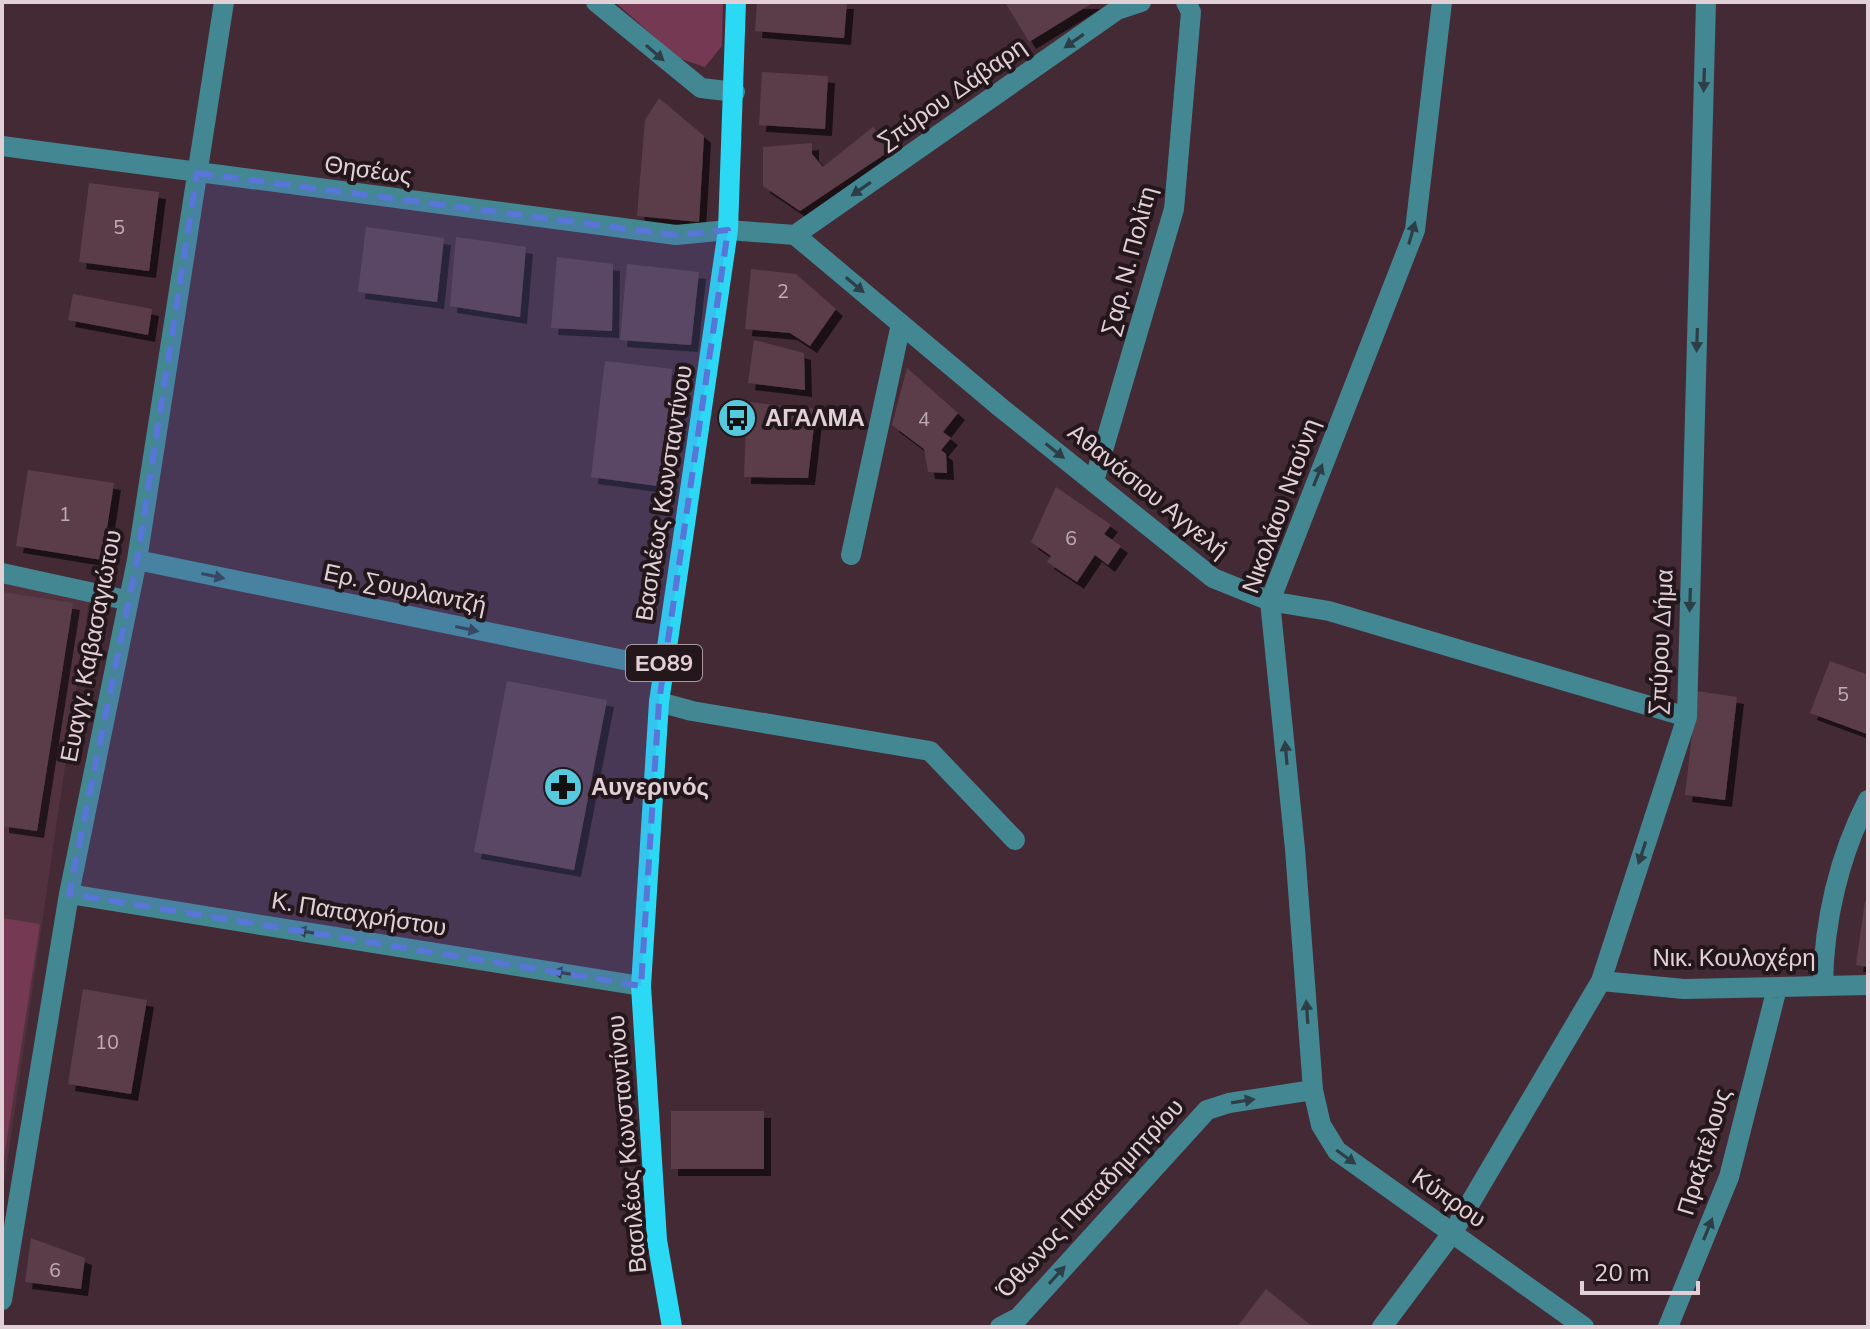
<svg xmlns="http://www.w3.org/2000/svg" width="1870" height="1329" font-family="'Nunito Sans',sans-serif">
  <defs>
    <filter id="shadow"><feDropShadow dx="7" dy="7" stdDeviation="0" flood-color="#0009"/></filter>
  </defs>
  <rect width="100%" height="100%" fill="#442a35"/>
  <path fill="#533240" d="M2,578L90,595L2,1197Z"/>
  <path fill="#753954" d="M615,2H723L722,46L705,67L678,58Z
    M2,918L40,924L2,1171Z"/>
  <path fill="#5a3e49" filter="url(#shadow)" d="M757,2H847L844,38L755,31Z
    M1005,2H1094L1029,42Z
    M762,72L828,76L825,129L759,125Z
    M659,98L704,136L699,222L637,216L645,120Z
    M873,127L894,148L800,211L763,186V147L812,143V154L823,167Z
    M89,183L159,192L149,271L79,262Z
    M366,227L444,238L437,302L358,292Z
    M456,237L526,247L520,317L450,306Z
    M557,257L613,264L612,331L551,328Z
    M627,264L699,272L691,345L620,340Z
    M751,269L796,274L836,309L810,346L790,333L745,329Z
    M73,294L152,309L148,335L68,320Z
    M754,340L804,353L805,390L748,383Z
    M605,361L672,369L665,487L591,477Z
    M907,368L958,413L943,432L951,438L941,450L946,454L947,473L928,472L924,449L892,425Z
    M747,402L816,409L808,478L744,477Z
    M28,470L114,483L102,560L16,546Z
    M1056,487L1111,525L1104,534L1121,546L1108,565L1095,555L1077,582L1047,562L1051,556L1031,542Z
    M2,592L73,603L37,831L2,826Z
    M1830,661L1868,675L1867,734L1810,713Z
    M507,681L607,700L574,870L474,852Z
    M1697,691L1737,697L1725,800L1685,795Z
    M1865,901H1868V967L1856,965Z
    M83,989L147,1000L131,1094L68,1084Z
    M671,1111H764V1169H671Z
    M31,1238L85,1258L81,1289L25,1282Z
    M1266,1289L1313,1327H1237Z"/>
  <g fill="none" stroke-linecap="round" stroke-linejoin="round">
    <path stroke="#438793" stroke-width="20" d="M596,2L701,88L735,92
      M1442,2L1415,230L1270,601L1295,849L1313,1090L1321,1125L1337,1151L1584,1327
      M2,146L676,235L728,230L795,235L1000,407L1213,578L1270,601L1329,611L1687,717
      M795,235L1117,10L1141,2
      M1094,481L1174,209L1191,12L1186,2
      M851,555L901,324
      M137,560L663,668
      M2,573L126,600
      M659,702L692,711L930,751L1015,840
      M69,894L641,986
      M1601,981L1684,989L1868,985
      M1823,984C1824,921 1839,856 1868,800
      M2,1300L69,894L137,560L224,2
      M1000,1327L1019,1317L1207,1110L1229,1103L1313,1090
      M1382,1327L1453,1232L1601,981L1687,717L1706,2
      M1668,1327L1729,1177L1777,988"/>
    <path stroke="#2bd9f4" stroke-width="20" d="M672,1327L657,1240L641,986L659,702L728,230L736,2"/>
  </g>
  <defs><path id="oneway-solid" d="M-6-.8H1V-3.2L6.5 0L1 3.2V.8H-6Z" transform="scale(2)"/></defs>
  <g fill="#2e3e46">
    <use href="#oneway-solid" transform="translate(1074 41) rotate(145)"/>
    <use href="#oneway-solid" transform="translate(655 53) rotate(41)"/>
    <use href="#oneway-solid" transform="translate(1704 80) rotate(92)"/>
    <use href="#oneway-solid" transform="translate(861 189) rotate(145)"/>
    <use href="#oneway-solid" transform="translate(1412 233) rotate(-74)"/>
    <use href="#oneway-solid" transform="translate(855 285) rotate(40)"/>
    <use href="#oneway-solid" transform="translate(1697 340) rotate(92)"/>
    <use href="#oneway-solid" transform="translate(1055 451) rotate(38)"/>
    <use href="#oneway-solid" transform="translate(1318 475) rotate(-68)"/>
    <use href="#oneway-solid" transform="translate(213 576) rotate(12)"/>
    <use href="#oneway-solid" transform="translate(1690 600) rotate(92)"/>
    <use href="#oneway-solid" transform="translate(467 629) rotate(12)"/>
    <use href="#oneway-solid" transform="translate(1286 753) rotate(-95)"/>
    <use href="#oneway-solid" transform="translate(1642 853) rotate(108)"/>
    <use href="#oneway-solid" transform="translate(308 932) rotate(-171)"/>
    <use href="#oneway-solid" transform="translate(564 973) rotate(-171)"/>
    <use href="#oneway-solid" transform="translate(1307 1012) rotate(-94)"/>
    <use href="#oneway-solid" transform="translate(1243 1101) rotate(-9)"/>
    <use href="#oneway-solid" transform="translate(1346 1157) rotate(36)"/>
    <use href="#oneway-solid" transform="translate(1708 1229) rotate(-68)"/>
    <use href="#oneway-solid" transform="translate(1057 1275) rotate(-48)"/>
  </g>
  <path fill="#5875d8" fill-opacity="0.2" stroke="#5875d8" stroke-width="6" stroke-dasharray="16 10" stroke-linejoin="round" d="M197,173L676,235L728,230L659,702L641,986L69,894L137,560Z"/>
  <defs>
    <g id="bus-disc" transform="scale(2)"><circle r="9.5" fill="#55cadf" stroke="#23171c"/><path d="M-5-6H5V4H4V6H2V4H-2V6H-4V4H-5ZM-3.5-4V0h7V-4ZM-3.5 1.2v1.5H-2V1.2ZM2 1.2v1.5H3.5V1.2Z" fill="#111"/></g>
    <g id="pharmacy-disc" transform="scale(2)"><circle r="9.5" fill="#55cadf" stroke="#23171c"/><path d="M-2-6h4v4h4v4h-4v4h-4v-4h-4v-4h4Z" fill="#111"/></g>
  </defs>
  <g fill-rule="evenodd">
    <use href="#bus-disc" x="737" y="418"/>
    <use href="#pharmacy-disc" x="563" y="787"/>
  </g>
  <g text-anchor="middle" stroke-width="8" stroke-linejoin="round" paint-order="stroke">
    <g font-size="20" fill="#c0acb4">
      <text x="119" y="234">5</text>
      <text x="783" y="298">2</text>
      <text x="924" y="426">4</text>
      <text x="65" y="521">1</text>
      <text x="1071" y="545">6</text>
      <text x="1843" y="701">5</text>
      <text x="107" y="1049">10</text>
      <text x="55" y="1277">6</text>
    </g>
    <rect fill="#23171c" stroke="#a9989f" stroke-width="2" x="626" y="645" width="76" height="36" rx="6"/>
    <g font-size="22" font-weight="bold" fill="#e2d0d7">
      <text x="664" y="671">ΕΟ89</text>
    </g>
    <g font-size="24" fill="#e2d0d7" stroke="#23171c">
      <text transform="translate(952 94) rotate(-35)" y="8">Σπύρου Δάβαρη</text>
      <text transform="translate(368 170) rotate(8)" y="8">Θησέως</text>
      <text transform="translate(1129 261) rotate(-75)" y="8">Σαρ. Ν. Πολίτη</text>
      <text transform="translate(1148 491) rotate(39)" y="8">Αθανάσιου Αγγελή</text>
      <text transform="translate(664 493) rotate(-81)" y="8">Βασιλέως Κωνσταντίνου</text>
      <text transform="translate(1281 506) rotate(-70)" y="8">Νικολάου Ντούνη</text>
      <text transform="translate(405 589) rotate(12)" y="8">Ερ. Σουρλαντζή</text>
      <text transform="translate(1661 642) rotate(-87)" y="8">Σπύρου Δήμα</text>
      <text transform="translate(91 646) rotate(-79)" y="8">Ευαγγ. Καβασαγιώτου</text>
      <text transform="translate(359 914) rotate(9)" y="8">Κ. Παπαχρήστου</text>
      <text x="1734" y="966">Νικ. Κουλοχέρη</text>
      <text transform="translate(627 1144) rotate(-95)" y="8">Βασιλέως Κωνσταντίνου</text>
      <text transform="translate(1704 1152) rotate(-73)" y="8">Πραξιτέλους</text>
      <text transform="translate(1090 1198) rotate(-47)" y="8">Όθωνος Παπαδημητρίου</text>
      <text transform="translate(1449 1198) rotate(35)" y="8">Κύπρου</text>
    </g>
    <g font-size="24" font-weight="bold" fill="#e2d0d7" stroke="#23171c" text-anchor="start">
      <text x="765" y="426">ΑΓΑΛΜΑ</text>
      <text x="591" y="795">Αυγερινός</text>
    </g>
  </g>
  <rect width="1870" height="1329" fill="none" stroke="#e2d0d7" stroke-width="8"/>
  <path d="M1582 1281v12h116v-12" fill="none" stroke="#e2d0d7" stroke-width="4"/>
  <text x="1594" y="1281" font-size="24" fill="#e2d0d7" stroke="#23171c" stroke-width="6" paint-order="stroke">20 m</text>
</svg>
